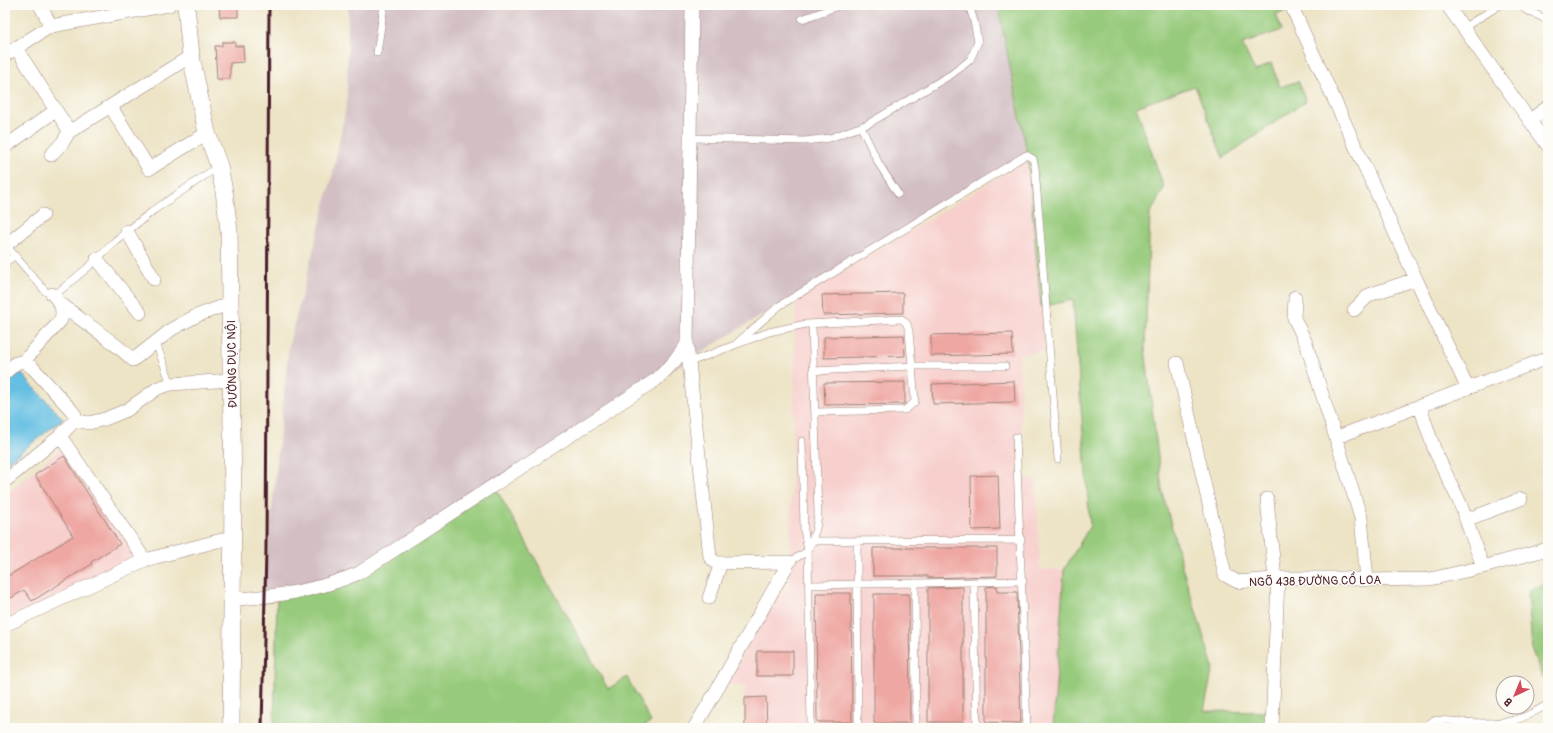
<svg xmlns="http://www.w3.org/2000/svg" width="1553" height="733" font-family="Pangolin,sans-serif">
  <rect width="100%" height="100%" fill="#fdfcf7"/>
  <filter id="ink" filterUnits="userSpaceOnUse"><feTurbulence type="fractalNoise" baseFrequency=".025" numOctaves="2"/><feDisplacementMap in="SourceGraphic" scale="8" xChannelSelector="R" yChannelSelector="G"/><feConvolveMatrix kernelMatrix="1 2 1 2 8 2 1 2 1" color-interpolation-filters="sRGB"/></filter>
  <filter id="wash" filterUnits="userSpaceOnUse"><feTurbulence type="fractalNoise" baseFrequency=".012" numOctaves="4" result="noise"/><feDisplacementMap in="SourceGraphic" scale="16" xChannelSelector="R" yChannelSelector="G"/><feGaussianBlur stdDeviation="0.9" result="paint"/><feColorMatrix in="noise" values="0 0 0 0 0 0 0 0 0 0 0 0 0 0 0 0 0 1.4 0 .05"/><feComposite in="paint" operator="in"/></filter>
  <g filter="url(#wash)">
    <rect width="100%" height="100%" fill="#ede4c6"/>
    <path fill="#f7d0cd" d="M1028,159L1046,351L1019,354L1023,478L1036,479L1040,569L1064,570L1053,728H745V685H725L777,595L789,587L796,300Z
      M63,447L64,457L140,558L5,620V499L9,492Z"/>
    <path fill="#d2bec3" d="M348,5H998L1026,155L657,379L359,573L263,598L289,345L333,173L347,101Z"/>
    <path fill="#97ca7b" stroke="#707453" d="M998,5H1288L1291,10L1276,14L1282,30L1242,44L1255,71L1271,63L1280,87L1298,81L1306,101L1223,158L1195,86L1136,107L1164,188L1150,214L1145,348L1162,490L1183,570L1213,667L1204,711L1272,712V728H1053L1064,570L1090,526L1073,300L1041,307L1028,159Z
      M494,485L608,689L627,677L651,722L640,728H274L277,595L337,582Z
      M1548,583V691L1532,651L1528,590Z"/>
    <path fill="#65bfe3" stroke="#586f87" d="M20,372L63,419L5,464V387Z"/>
    <g id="blocks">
      <path fill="#efa7a3" d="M219,5H238V17H220Z
        M222,42H235V46H243L244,62L230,63V79H217L215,46H222Z
        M903,293V313L823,315L822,295Z
        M1012,333L1013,354L931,356V335Z
        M904,335L905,356L824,358V337Z
        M1014,381L1015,402L933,404L932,384Z
        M905,382V404L825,405L824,383Z
        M64,456L120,544L91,562L92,564L32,601L24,590L5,602V578L73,536L35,475Z
        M998,475L1000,529L972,530L971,476Z
        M873,548H997V576L928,578V576H873Z
        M997,586V592H1017L1021,723L986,722V587Z
        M963,587V722H928V588Z
        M816,593H851L852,722H817Z
        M874,594H909L910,723H874Z
        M757,651H793V676H757Z
        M766,697L767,728H745V698Z"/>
    </g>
  </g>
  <g filter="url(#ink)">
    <use href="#blocks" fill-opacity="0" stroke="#9c8278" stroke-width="1"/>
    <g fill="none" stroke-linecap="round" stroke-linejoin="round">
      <g stroke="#9c8278" stroke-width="8">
        <path id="service" d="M1521,5L1526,10L1548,20
          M802,19L841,5
          M1463,28L1500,5
          M377,53L384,5
          M861,127L879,164L898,194
          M690,138L805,141L830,138L868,124L952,74L970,60L978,42L974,21L969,5
          M5,244L46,292L56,294L92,264L116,240L154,210L219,166
          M5,263L15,255
          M156,343L171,384
          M737,343L779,306L1026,155L1033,159L1035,167L1058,459
          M690,362L769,332L806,324L902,319L907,324L909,331L915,402L905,410L816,412
          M814,371L912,366H1005
          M1016,437L1027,728
          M812,541L1021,540
          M857,542L858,728
          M789,562L808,551L804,530L802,441
          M974,582L977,728
          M915,583L916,728
          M809,585L1023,581
          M811,728L808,551L816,529L818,514L812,324
          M1427,728L1428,725L1434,720C1459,721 1489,726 1515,720C1527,717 1538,710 1548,704"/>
      </g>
      <g stroke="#9c8278" stroke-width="14">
        <path id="minor" d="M40,5L51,26
          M692,5L687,344L710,557L716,563L789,562L715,693L694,728
          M1291,5L1416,279L1467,387
          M1447,5L1548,146
          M16,48L68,129L72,130L191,56
          M5,55L51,26L169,5
          M111,107L149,169L207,133
          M1530,120L1548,107
          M5,147L56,110
          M51,155L63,142L70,130
          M127,231L154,279
          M6,245L43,215
          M97,259L140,313
          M1295,297L1294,318L1306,343L1361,518L1367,580
          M60,303C84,323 111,339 133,360L172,329L196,316L231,303
          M1354,310L1369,295L1416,279
          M24,361L61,320C64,308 60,302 52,294
          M1177,363L1225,575L1238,582L1282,578H1345L1367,580L1430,579L1483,567L1548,549
          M5,373L16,363L24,361L33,368L72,411L75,415V420L60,436L145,560
          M1420,407L1435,451L1460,503L1483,567
          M75,420L89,423L105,419L127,410L158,388L171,384L232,380
          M1337,437L1548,358
          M5,481L60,436
          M1267,499L1275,579
          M1466,520L1521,499
          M709,598L721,563
          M233,599C276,597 320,590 359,573L657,379L674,362L687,344
          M5,625L145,560L233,537
          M1272,728L1278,579"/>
      </g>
      <g stroke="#9c8278" stroke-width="18">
        <path id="tertiary" d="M186,5L191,56L207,133L219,166L224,191L229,231L233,494L231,728"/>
      </g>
      <use href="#service" stroke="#fff" stroke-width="7"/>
      <use href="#minor" stroke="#fff" stroke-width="13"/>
      <use href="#tertiary" stroke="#fff" stroke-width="17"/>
      <path stroke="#4a1f2b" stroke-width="3" d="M262,728L266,550L269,5"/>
    </g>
  </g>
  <g text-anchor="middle" stroke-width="3" stroke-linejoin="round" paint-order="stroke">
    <g font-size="12" fill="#4a1f2b" stroke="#fdfcf7">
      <text transform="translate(232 364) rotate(-91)" y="4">ĐƯỜNG DỤC NỘI</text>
      <text transform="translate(1315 581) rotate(-1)" y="4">NGÕ 438 ĐƯỜNG CỔ LOA</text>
    </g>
  </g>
  <rect width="1553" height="733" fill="none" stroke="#fdfcf7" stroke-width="20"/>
  <g transform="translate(1515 695) rotate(224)"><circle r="19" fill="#fdfcf7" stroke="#b5a4a5"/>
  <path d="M0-3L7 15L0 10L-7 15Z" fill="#d1495b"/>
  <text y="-6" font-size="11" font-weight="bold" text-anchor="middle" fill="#4a1f2b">B</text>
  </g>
</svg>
